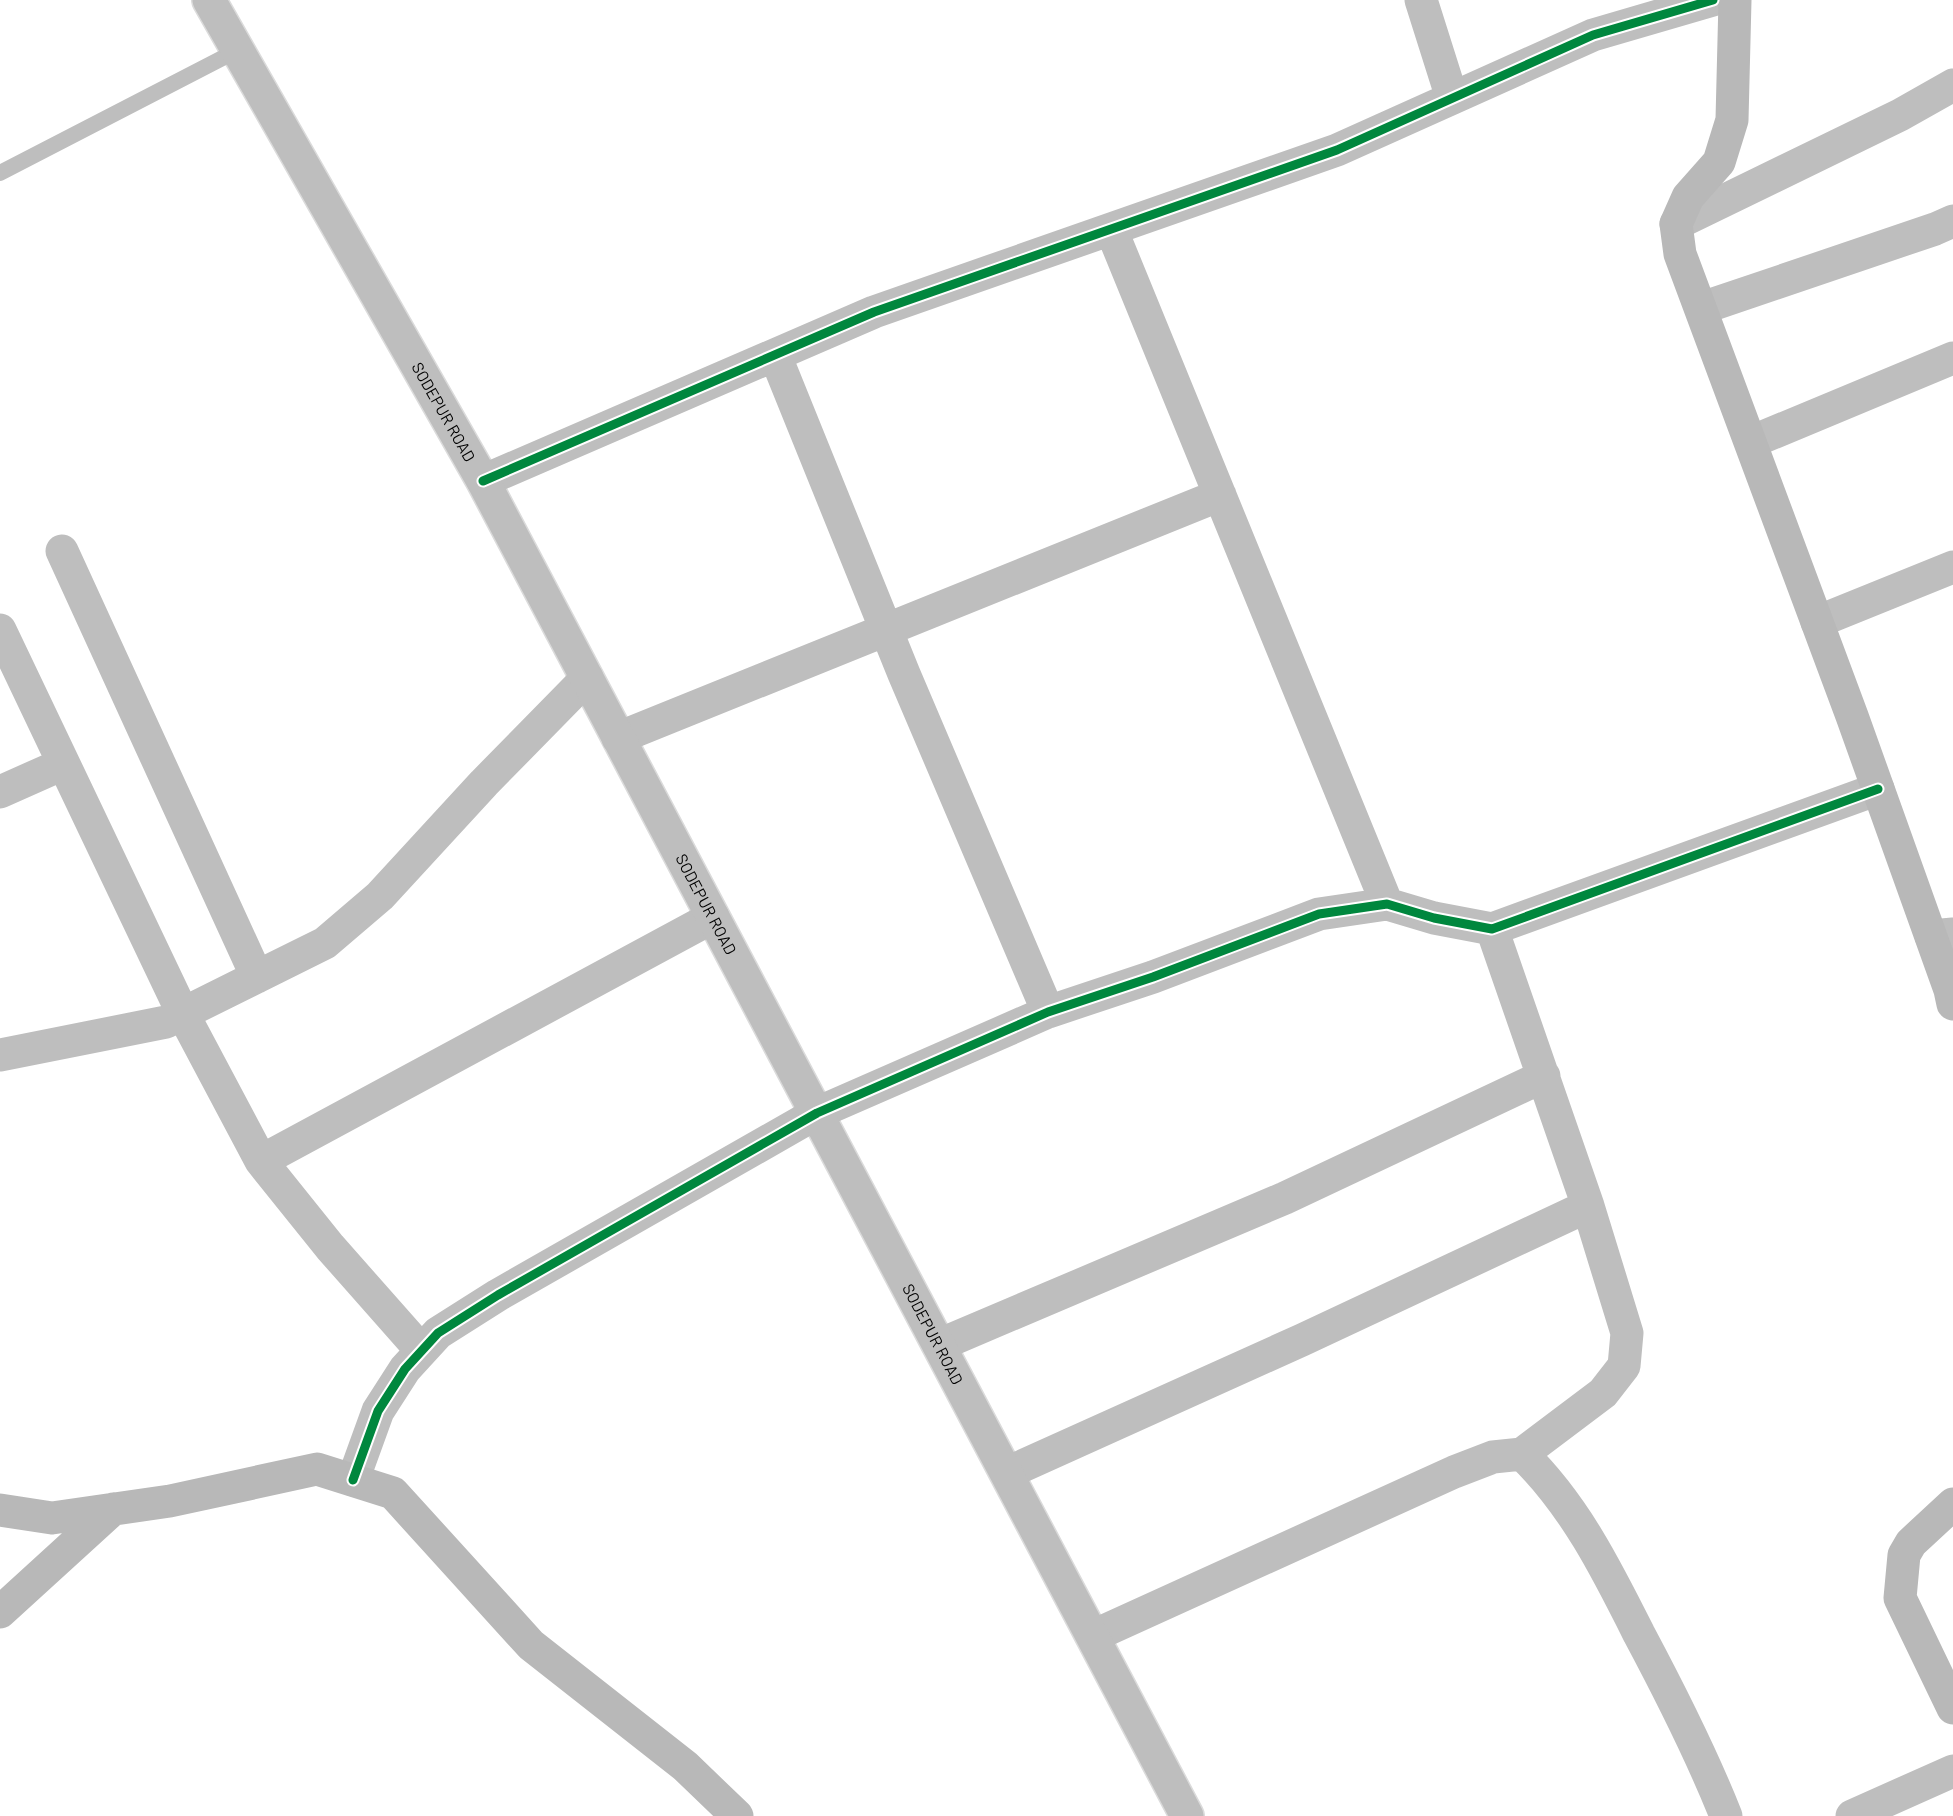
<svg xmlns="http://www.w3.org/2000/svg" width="1953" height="1816" font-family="Barlow,sans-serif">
  <rect width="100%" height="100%" fill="#fff"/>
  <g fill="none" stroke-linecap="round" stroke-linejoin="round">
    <g stroke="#dbdbdb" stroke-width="36">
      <g id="primary">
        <path id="s1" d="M209,0L483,481L1187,1816"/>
      </g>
    </g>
    <path stroke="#bebebe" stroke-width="16" d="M0,173L238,50"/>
    <path stroke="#bebebe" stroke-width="33" d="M1421,0L1452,98
      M1676,224L1900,115L1953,85
      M1111,229L1387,904
      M1702,308L1935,229L1953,221
      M775,355L904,674L1048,1012
      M1751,442L1953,358
      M483,481L874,312L1337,150L1593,35L1713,0
      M62,551L257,977
      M1817,622L1953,567
      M0,630L183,1014L261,1161L330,1247L421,1350
      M618,738L1220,495
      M0,792L63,764
      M1492,929L1588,1206L1627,1333L1624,1366L1603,1393L1522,1454
      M1931,936L1953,934
      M0,1055L166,1022L325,943L380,896L484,783L587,678
      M261,1161L713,917
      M939,1345L1285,1198L1544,1076
      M1007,1473L1302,1340L1588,1206
      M353,1480L378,1411L405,1369L438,1333L498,1295L817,1113L1048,1012L1153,977L1319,914L1387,904L1434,918L1492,929L1878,789
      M1093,1636L1454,1472L1493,1457L1522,1454C1574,1504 1607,1570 1639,1634C1671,1694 1701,1753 1726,1816
      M1852,1816L1953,1771"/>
    <path stroke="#b8b8b8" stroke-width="33" d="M1735,0L1732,120L1719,162L1688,197L1676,224L1680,254L1852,716L1950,990L1953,1004
      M1953,1504L1911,1543L1904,1555L1900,1598L1953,1708
      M0,1510L52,1518L170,1501L317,1469L393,1493L531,1645L685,1766L737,1816
      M0,1612L113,1509"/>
    <use href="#primary" stroke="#bebebe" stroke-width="33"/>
    <g stroke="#fff" stroke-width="13">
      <path id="cycleway" d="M483,481L874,312L1337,150L1593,35L1713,0
        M353,1480L378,1411L405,1369L438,1333L498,1295L817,1113L1048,1012L1153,977L1319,914L1387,904L1434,918L1492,929L1878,789"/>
    </g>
    <use href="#cycleway" stroke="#00873e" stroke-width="9"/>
  </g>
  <g text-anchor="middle" stroke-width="4.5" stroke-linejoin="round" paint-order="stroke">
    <g font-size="16" fill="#000" stroke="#fff">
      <text dy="6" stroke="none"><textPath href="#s1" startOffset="474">SODEPUR ROAD</textPath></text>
      <text dy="6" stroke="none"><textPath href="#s1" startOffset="1032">SODEPUR ROAD</textPath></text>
      <text dy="6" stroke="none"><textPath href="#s1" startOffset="1518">SODEPUR ROAD</textPath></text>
    </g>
  </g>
</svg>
